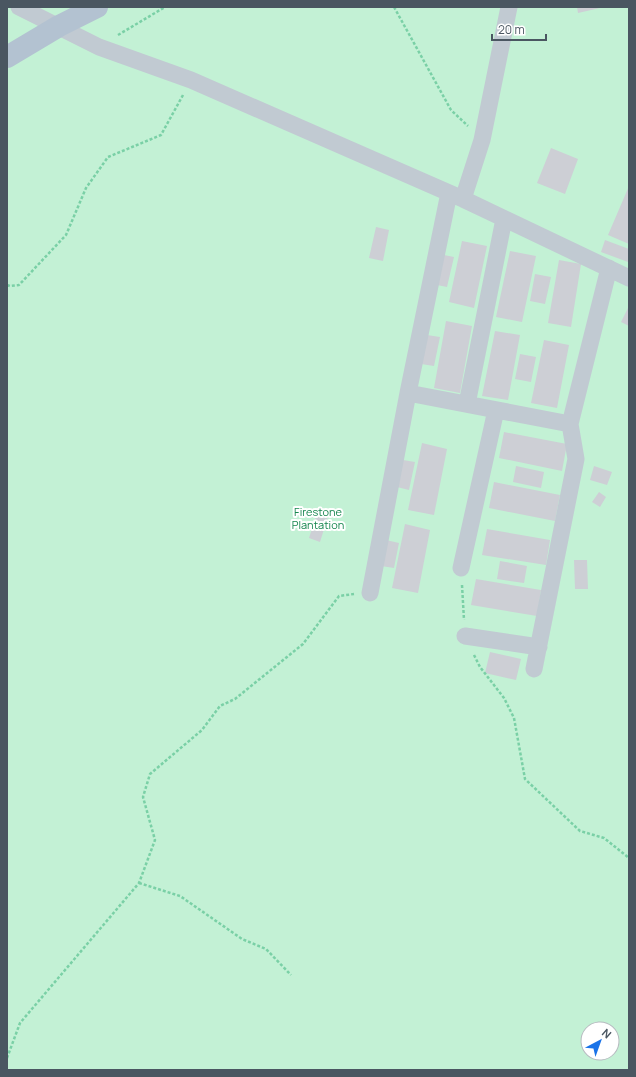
<svg xmlns="http://www.w3.org/2000/svg" width="636" height="1077" font-family="Manrope,sans-serif">
  <rect width="100%" height="100%" fill="#f5f3f3"/>
  <path fill="#c3f1d5" fill-rule="evenodd" d="M7,7H629V1070H7ZM588,1029H612V1053H588Z"/>
  <path fill="#cdcfd5" d="M577,7H600V8L578,13Z
    M551,148L578,159L565,194L537,183Z
    M629,186V244L608,235Z
    M376,227L389,230L383,261L369,258Z
    M605,240L629,249L628,262L601,252Z
    M462,241L487,246L474,308L449,302Z
    M510,251L536,256L522,322L496,317Z
    M444,255L454,257L447,287L437,285Z
    M559,260L581,264L571,327L548,323Z
    M535,274L551,277L545,304L530,301Z
    M629,306V326L621,322Z
    M446,321L472,326L460,393L434,388Z
    M495,331L520,335L508,400L482,396Z
    M427,335L440,337L434,366L421,364Z
    M544,340L569,345L557,408L531,403Z
    M520,354L536,357L531,382L515,379Z
    M504,432L567,444L562,471L499,458Z
    M422,443L447,449L434,515L408,510Z
    M403,460L415,462L409,490L397,487Z
    M516,466L544,472L541,488L513,482Z
    M594,466L612,472L607,485L590,480Z
    M494,482L560,495L555,521L489,508Z
    M599,492L606,497L600,507L592,502Z
    M318,510L329,513L320,542L309,538Z
    M405,524L430,530L418,593L392,588Z
    M487,529L550,540L546,565L482,555Z
    M386,540L399,543L394,568L381,566Z
    M574,560H587L588,589H575Z
    M500,561L527,566L524,583L497,579Z
    M476,579L541,590L537,616L471,605Z
    M490,652L521,659L516,680L485,673Z"/>
  <g fill="none" stroke-linecap="round" stroke-linejoin="round">
    <path stroke="#7ad0a6" stroke-width="2.5" stroke-dasharray="3 2" stroke-linecap="butt" d="M394,7L451,110L468,126
      M118,35L165,7
      M7,285L10,286L19,285L66,235L86,188L108,157L161,135L183,95
      M462,585L464,620
      M474,655L480,667L504,698L514,718L525,779L580,831L604,838L629,858
      M139,883L180,896L242,939L266,949L291,975
      M7,1058L20,1023L139,883L155,840L143,797L150,774L202,730L220,706L235,699L303,644L339,596L354,594"/>
    <path stroke="#c1cad2" stroke-width="17" d="M19,7L99,47L191,80L463,199L629,278
      M449,193L408,393L570,424
      M463,199L482,140L509,7
      M467,404L504,219
      M461,568L496,410
      M370,593L408,393
      M465,636L539,647
      M534,669L576,459L570,424L609,268"/>
    <path stroke="#b3c2d1" stroke-width="22" d="M7,57L59,26L97,7"/>
  </g>
  <g text-anchor="middle" stroke-width="4" stroke-linejoin="round" paint-order="stroke">
    <g font-size="11" fill="#17864f" stroke="#fff">
      <text x="318" y="516">Firestone<tspan x="318" dy="13">Plantation</tspan></text>
    </g>
  </g>
  <rect width="636" height="1077" fill="none" stroke="#4a5661" stroke-width="16"/>
  <g transform="translate(600 1041) rotate(41)"><circle r="19" fill="#ffffff" stroke="#b7bbc0"/>
  <path d="M0-3L7 15L0 10L-7 15Z" fill="#1a73e8"/>
  <text y="-6" font-size="11" font-weight="bold" text-anchor="middle" fill="#4a5661">N</text>
  </g>
  <path d="M492 34v6h54v-6" fill="none" stroke="#4a5661" stroke-width="2"/>
  <text x="498" y="34" font-size="12" fill="#4a5661" stroke="#ffffff" stroke-width="3" paint-order="stroke">20 m</text>
</svg>
